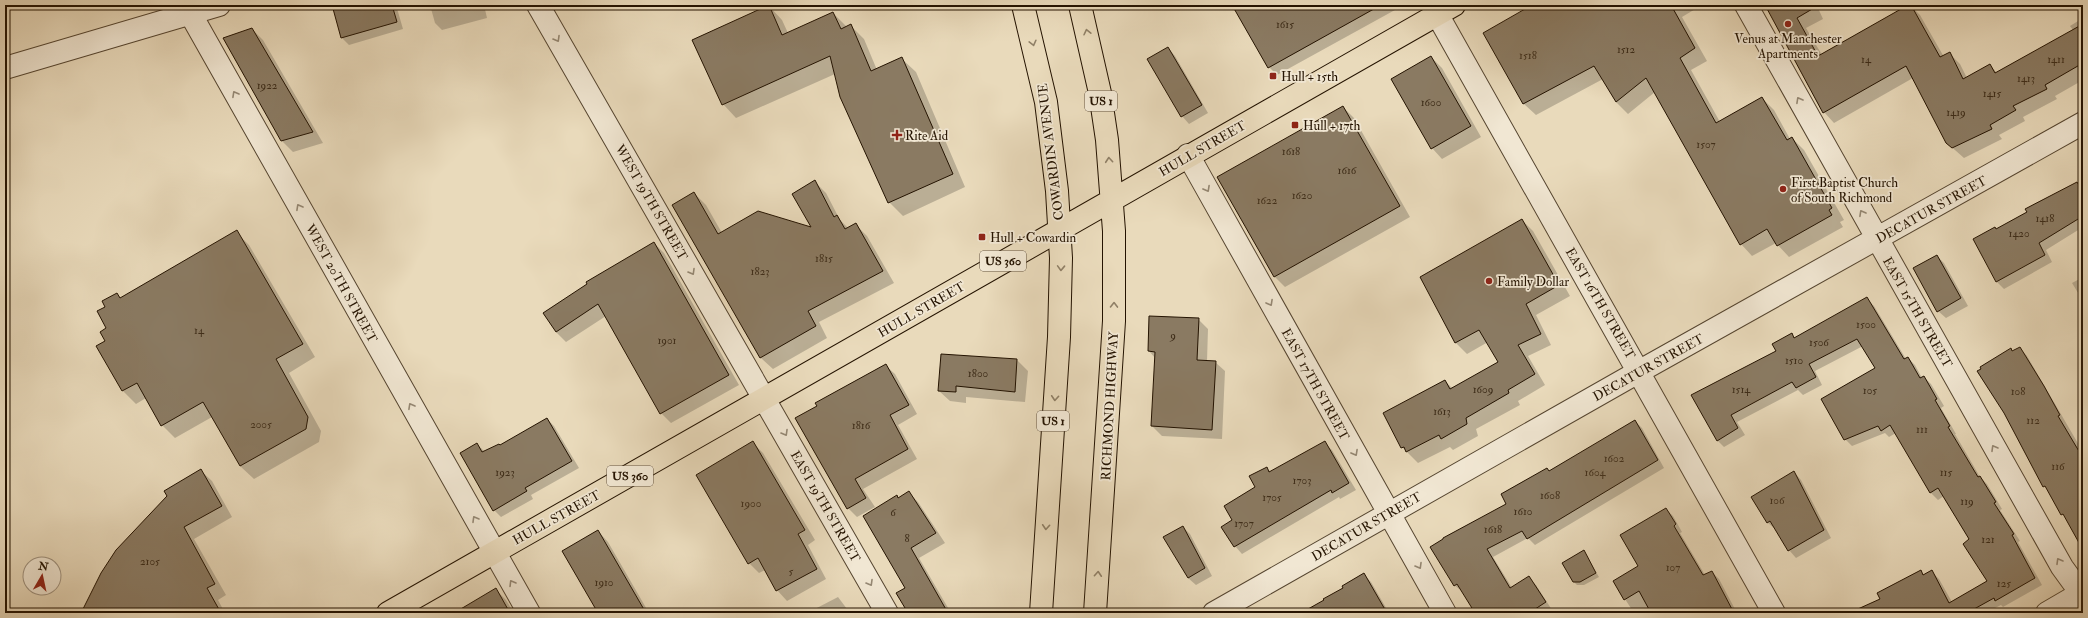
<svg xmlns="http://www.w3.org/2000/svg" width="2088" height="618" font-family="'IM FELL Double Pica',serif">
  <rect width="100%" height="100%" fill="#e9dabb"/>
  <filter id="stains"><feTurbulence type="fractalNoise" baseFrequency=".005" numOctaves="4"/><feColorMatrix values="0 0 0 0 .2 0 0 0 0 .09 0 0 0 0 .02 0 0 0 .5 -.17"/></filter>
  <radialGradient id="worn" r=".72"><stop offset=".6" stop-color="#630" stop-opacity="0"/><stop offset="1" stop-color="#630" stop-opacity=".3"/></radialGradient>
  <path fill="#0003" d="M333,5H396L403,29L349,45L342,38Z
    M430,5H484L487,18L442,30L435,23Z
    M1233,5H1404L1277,75L1269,67Z
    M1534,5H1702L1682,17L1707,61L1691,70L1720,122L1762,98L1774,110L1790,139L1792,138L1804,150L1844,220L1840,222L1843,227L1789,257L1776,243L1752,256L1741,244L1655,92L1628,114L1616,102L1603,79L1536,115L1524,104L1484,33Z
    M1766,5H1824L1818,8L1823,19L1806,28L1822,55L1910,5L1920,15L1944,57L1950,54L1960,64L1967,78L1990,65L1997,73L2073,30L2070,26L2083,18V80L2055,96L2057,99L2023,117L2025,121L1999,135L2002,139L1964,158L1947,143L1913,78L1834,123L1824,112Z
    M769,6L782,20L788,33L833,13L847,27L851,26L864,39L877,70L902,59L916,72L965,187L903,216L889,202L835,74L736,118L723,104Z
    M252,29L263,40L323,143L293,152L282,141L224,39Z
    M1168,48L1175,56L1208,113L1189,124L1182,116Z
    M1431,57L1442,68L1481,137L1442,159L1432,148Z
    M1343,107L1354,118L1410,217L1285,287L1274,276Z
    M815,182L826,193L840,220L848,228L855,224L867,236L894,283L819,322L827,338L773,369L761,358L673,205L694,193L706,205L722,233L813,229Z
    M2077,183L2083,189V227L2046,250L2052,262L2004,289L1997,282L1974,240L1996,230Z
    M1522,220L1533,231L1570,296L1536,315L1551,345L1528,356L1545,385L1518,401L1520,405L1476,429L1478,436L1453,450L1450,447L1418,463L1402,447L1445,381L1453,389L1500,363L1488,342L1467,354L1456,343L1421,277Z
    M236,232L249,245L315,357L289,373L321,431L319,442L254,479L240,466L212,417L175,438L162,425L146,398L136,404L123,391L97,346L107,341L106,307L117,294L121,298Z
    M654,243L664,253L739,385L671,423L661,413L606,316L566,342L556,332L545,313Z
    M1937,256L1944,263L1968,306L1946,318L1938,311Z
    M2083,277V301L2072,283Z
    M1867,299L1874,306L1906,359L1908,358L1915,365L1922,378L1924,377L1931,384L1944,406L1941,408L1956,434H1955L1980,477L1987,484L2002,509L2000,510L2020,541L2018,542L2042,585L2003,607L2001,605L1985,613H1852L1881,599L1920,571L1925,576L1932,572L1939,579L1952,602L1989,582L1970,540L1944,496L1938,500L1931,493L1896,433L1889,437L1885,433L1852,446L1845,439L1877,369L1863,346L1815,371L1822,385L1803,395L1798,390L1737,422L1745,435L1724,447L1717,440L1692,395L1777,352L1792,335L1796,339Z
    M1198,319L1208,329L1207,361L1215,362L1225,371L1222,439L1162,436L1152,426L1155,358L1149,351Z
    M2020,348L2027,356L2083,452L2042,476L2005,412L2013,352Z
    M1017,360L1028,371L1025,402L966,397V403L950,401L939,391Z
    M885,365L895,374L917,414L898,425L917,459L863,489L875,507L857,517L848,508L818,406Z
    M547,419L554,426L579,468L531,495L533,499L501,517L494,510L477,444L484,451L500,446Z
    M1635,421L1642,428L1664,468L1535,545L1528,538L1493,557L1512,588L1528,578L1536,585L1552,610L1547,613H1475L1463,592L1454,585L1508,504L1549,471Z
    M753,443L763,453L815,540L808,545L826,579L787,601L777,590L765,570L759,573L749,563Z
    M1324,443L1332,450L1356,490L1340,499L1339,497L1242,554L1235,546L1233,520L1257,488L1267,468L1271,472Z
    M200,470L212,481L232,517L194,539L226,595L218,600L225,613H82Z
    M1794,472L1801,480L1831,538L1796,558L1789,550L1776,528L1775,529L1767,522Z
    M909,493L918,502L945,543L919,558L951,613H909L899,499Z
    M1666,509L1673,516L1682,532L1680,533L1705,575L1712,572L1719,579L1737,613H1634L1614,582L1639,566Z
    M1183,527L1190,534L1212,576L1196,585L1188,578Z
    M598,531L608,542L649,613H599Z
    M1584,552L1599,577L1584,585H1577L1574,582Z
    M1364,575L1371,582L1389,613H1308L1307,611Z
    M496,590L506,600L514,613H477Z
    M838,597L850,613H812L811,611Z"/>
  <path fill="#8a7a62" stroke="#241301" d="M332,5H392L397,22L341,38Z
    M769,5L782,35L833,12L841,29L851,24L871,71L902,57L953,174L888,203L840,97L830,56L722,105L692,40Z
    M1232,5H1381L1268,68Z
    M1532,5H1671L1695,48L1680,58L1716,123L1762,97L1787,140L1792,137L1832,208L1829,210L1832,215L1777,246L1767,229L1740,245L1646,78L1616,102L1594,66L1523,104L1483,33Z
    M1765,5H1819L1797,18L1818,56L1908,5H1911L1940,57L1950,52L1963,79L1990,64L1995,73L2083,24V63L2045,85L2047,89L2013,106L2016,110L1990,125L1992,129L1952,148L1946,143L1906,66L1823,113Z
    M252,28L313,132L281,141L223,38Z
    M1168,47L1202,105L1181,117L1147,59Z
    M1431,56L1471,126L1431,149L1391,79Z
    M1343,106L1400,206L1274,277L1217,177Z
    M815,180L834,217L837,215L845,229L856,223L883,271L808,311L816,326L760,358L672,205L694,192L718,234L758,211L811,227L792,194Z
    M2077,182L2083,192V216L2039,243L2045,255L1996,282L1973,239L1995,227L1996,229L2027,212L2025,209Z
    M1522,219L1559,285L1526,304L1541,334L1518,345L1535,374L1508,390L1509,393L1466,418L1467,424L1441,439L1439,435L1406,452L1404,447L1401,448L1383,413L1445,380L1450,389L1498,362L1479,330L1455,343L1420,277Z
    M237,230L303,344L276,359L308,417L306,429L240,466L203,402L161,426L137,383L122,391L96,346L105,341L100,332L106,328L97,311L105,307L102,301L117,293L120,298Z
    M654,242L729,375L660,414L598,304L556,332L543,313L587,284L586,282Z
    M1937,255L1961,298L1937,312L1913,268Z
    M1867,297L1904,359L1908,357L1920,378L1924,376L1937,399L1935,400L1950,426L1948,427L1978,477L1980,476L1996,502L1994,503L2014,534L2012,535L2035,578L1995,601L1994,598L1967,613H1849L1880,599L1877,593L1921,570L1923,575L1932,570L1949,603L1987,581L1963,544L1969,539L1938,488L1930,493L1890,425L1881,431L1878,426L1844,440L1821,399L1875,368L1857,339L1809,364L1816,377L1796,388L1792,382L1731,415L1738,428L1717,441L1691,395L1776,351L1772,344L1792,333L1794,338Z
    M1149,316L1199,318L1197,360L1216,361L1212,430L1151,426L1155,352L1148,351Z
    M2020,347L2044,386L2060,415L2058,416L2083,458V550L2063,514L2061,515L2045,486L2043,487L2004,413L1977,371L1981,369L1980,367L2011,348L2012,351Z
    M941,354L1017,359L1015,392L956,386V392L938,391Z
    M886,364L909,405L890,415L908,449L855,479L866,498L847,509L795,418L817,406L815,403Z
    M547,418L572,461L525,488L527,491L493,511L460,453L477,443L482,452L499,444L500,445Z
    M1635,420L1658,460L1527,539L1522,531L1487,549L1510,588L1529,576L1546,602L1529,613H1475L1457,584L1454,586L1430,547L1443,539V538L1506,504L1501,494L1547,468L1549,471Z
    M753,441L805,530L798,534L817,569L776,591L758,558L748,564L696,475Z
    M1325,441L1349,483L1332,493L1331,490L1234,547L1221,527L1232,520L1224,506L1255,487L1249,476L1267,467L1269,472Z
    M201,469L222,506L184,527L215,584L207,588L221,613H81L101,573L116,550L167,496L164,491Z
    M1794,471L1824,530L1788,551L1770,521L1767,523L1751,497Z
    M909,491L936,533L911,548L948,613H908L896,593L905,588L863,516L897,495L898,498Z
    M1666,508L1676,524L1674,526L1703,575L1712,571L1734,613H1651L1639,591L1624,600L1613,581L1638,566L1620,535Z
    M1183,526L1205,568L1188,578L1163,537Z
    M598,530L646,613H598L562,551Z
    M1584,550L1596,573L1580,582H1573L1562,563Z
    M1364,573L1387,613H1301L1324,600L1323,599L1343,588L1342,586Z
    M496,588L510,613H454Z"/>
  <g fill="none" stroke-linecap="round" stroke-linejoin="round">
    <g stroke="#554530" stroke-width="24">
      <path id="minor" d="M538,5L887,613
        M1746,5L2062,567L2083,596
        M190,13L529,613
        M1437,14L1774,613
        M1188,155L1445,613
        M1214,613L1640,371L2083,123
        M2047,613L2083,592"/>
    </g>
    <g stroke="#554530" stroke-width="24">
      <path id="tertiary" d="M5,68L219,5"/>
    </g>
    <g stroke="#241301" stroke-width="24">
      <path id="primary" d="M1023,5L1046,102L1057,191L1061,258L1059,337L1041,613
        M1080,5L1100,93L1107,140L1114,231V321L1095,613
        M388,613L1454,5"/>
    </g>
    <use href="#minor" stroke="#f1e7d3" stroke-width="22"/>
    <use href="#tertiary" stroke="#f1e7d3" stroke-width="22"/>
    <use href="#primary" stroke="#e9dabb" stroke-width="22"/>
  </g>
  <defs><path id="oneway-chevron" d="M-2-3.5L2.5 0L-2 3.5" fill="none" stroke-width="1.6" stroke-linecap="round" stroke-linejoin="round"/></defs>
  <g stroke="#908067">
    <use href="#oneway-chevron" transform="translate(1087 32) rotate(-103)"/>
    <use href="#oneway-chevron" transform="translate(1033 43) rotate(76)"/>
    <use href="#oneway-chevron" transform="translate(1109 160) rotate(-95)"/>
    <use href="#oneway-chevron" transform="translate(1061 268) rotate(92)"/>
    <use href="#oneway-chevron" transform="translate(1114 305) rotate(-89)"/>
    <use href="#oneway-chevron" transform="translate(1055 398) rotate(94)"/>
    <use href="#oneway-chevron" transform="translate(1046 527) rotate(94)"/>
    <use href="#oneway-chevron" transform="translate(1098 574) rotate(-86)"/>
  </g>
  <g stroke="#958874">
    <use href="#oneway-chevron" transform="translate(557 39) rotate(60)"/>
    <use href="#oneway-chevron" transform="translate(235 94) rotate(-119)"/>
    <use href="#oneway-chevron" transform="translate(1799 100) rotate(-119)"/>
    <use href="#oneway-chevron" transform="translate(1207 189) rotate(61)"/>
    <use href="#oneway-chevron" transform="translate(299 207) rotate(-119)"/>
    <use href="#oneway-chevron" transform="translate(1862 213) rotate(-119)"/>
    <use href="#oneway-chevron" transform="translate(692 272) rotate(60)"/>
    <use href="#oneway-chevron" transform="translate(1270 303) rotate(61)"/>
    <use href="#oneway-chevron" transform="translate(411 406) rotate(-119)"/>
    <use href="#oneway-chevron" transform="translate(785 433) rotate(60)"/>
    <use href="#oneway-chevron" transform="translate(1994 448) rotate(-120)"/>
    <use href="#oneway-chevron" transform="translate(1355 453) rotate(61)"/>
    <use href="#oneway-chevron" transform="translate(475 519) rotate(-120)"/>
    <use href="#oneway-chevron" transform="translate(2059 561) rotate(-120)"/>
    <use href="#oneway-chevron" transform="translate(1419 566) rotate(60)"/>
    <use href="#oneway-chevron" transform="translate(512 583) rotate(-121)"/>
    <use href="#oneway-chevron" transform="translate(870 583) rotate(60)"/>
  </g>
  <g fill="#8f2418" stroke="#f1e7d3" stroke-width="1.5">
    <circle cx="1788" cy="24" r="4"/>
    <rect x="1269" y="72" width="8" height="8" rx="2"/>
    <rect x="1291" y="121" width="8" height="8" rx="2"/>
    <path d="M895 129h4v4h4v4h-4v4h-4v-4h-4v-4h4z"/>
    <circle cx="1783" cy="189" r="4"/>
    <rect x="978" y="233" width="8" height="8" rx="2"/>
    <circle cx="1489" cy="281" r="4"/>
  </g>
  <g text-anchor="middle" stroke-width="3.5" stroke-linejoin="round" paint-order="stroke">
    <g font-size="11" fill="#3e2d19">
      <text x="1285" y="28">1615</text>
      <text x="1626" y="53">1512</text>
      <text x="1528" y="59">1518</text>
      <text x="1866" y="63">14</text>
      <text x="2056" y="63">1411</text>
      <text x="2026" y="82">1413</text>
      <text x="267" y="89">1922</text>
      <text x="1992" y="97">1415</text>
      <text x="1431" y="106">1600</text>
      <text x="1956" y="116">1419</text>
      <text x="1706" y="148">1507</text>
      <text x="1291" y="155">1618</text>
      <text x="1347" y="174">1616</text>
      <text x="1302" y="199">1620</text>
      <text x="1267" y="204">1622</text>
      <text x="2045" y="222">1418</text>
      <text x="2019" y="237">1420</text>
      <text x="824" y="262">1815</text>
      <text x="760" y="275">1823</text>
      <text x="1866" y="328">1500</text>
      <text x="199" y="334">14</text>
      <text x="1173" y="339">9</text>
      <text x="667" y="344">1901</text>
      <text x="1819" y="346">1506</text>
      <text x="1794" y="364">1510</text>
      <text x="978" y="377">1800</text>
      <text x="1483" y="393">1609</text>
      <text x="1741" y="393">1514</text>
      <text x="1870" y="394">105</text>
      <text x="2018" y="395">108</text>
      <text x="1442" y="415">1613</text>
      <text x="2033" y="424">112</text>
      <text x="261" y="428">2005</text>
      <text x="861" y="429">1816</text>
      <text x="1922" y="433">111</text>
      <text x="1614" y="462">1602</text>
      <text x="2058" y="470">116</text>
      <text x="505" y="476">1923</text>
      <text x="1595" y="476">1604</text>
      <text x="1946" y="476">115</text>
      <text x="1302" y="484">1703</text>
      <text x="1550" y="499">1608</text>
      <text x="1272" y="501">1705</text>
      <text x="1777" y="504">106</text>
      <text x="1967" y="505">119</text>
      <text x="751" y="507">1900</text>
      <text x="1523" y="515">1610</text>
      <text x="893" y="516">6</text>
      <text x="1244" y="527">1707</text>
      <text x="1493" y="533">1618</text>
      <text x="907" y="542">8</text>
      <text x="1988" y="543">121</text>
      <text x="150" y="565">2105</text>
      <text x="1673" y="571">107</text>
      <text x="791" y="575">5</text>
      <text x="604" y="586">1910</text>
      <text x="2004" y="587">125</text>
    </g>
    <g fill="#f1e7d3" stroke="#625340" stroke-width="1">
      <rect x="1085" y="91" width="32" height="20" rx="3"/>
      <rect x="980" y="251" width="46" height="20" rx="3"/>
      <rect x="1037" y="411" width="32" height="20" rx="3"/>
      <rect x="607" y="466" width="46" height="20" rx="3"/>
    </g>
    <g font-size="12" font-weight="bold" fill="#241301">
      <text x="1101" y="105">US 1</text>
      <text x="1003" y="265">US 360</text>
      <text x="1053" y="425">US 1</text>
      <text x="630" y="480">US 360</text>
    </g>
    <g font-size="13" fill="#241301" stroke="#f1e7d3" text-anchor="start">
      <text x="1788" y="43" text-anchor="middle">Venus at Manchester<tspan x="1788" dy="15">Apartments</tspan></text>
      <text x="1281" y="81">Hull + 15th</text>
      <text x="1303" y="130">Hull + 17th</text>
      <text x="905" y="140">Rite Aid</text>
      <text x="1791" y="187">First Baptist Church<tspan x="1791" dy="15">of South Richmond</tspan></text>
      <text x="990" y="242">Hull + Cowardin</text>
      <text x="1497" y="286">Family Dollar</text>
    </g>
    <g font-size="13" fill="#241301" stroke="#f1e7d3">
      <text transform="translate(1202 148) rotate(-30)" y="5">HULL STREET</text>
      <text transform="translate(1050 152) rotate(-97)" y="5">COWARDIN AVENUE</text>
      <text transform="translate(652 202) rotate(60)" y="5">WEST 19TH STREET</text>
      <text transform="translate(1931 209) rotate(-29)" y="5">DECATUR STREET</text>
      <text transform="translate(342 283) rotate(61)" y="5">WEST 20TH STREET</text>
      <text transform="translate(1601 303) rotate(60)" y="5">EAST 16TH STREET</text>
      <text transform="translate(921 309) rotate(-30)" y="5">HULL STREET</text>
      <text transform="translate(1918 312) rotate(60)" y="5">EAST 15TH STREET</text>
      <text transform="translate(1648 367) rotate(-29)" y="5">DECATUR STREET</text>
      <text transform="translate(1316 384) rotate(61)" y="5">EAST 17TH STREET</text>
      <text transform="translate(1109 406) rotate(-87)" y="5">RICHMOND HIGHWAY</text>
      <text transform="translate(826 506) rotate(60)" y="5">EAST 19TH STREET</text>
      <text transform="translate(556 517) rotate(-29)" y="5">HULL STREET</text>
      <text transform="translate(1366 526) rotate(-30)" y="5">DECATUR STREET</text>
    </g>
  </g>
  <rect width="2088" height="618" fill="none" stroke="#e9dabb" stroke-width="20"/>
  <rect x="6" y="6" width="2076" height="606" fill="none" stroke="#241301" stroke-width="2"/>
  <rect x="10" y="10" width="2068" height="598" fill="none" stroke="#241301"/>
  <g transform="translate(42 576) rotate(9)"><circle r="19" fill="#f1e7d3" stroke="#9f927f"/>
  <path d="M0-3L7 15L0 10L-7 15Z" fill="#8f2418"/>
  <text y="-6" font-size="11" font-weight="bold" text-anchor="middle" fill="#241301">N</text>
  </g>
  <rect width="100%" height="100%" filter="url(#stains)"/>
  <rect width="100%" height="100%" fill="url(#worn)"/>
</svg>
